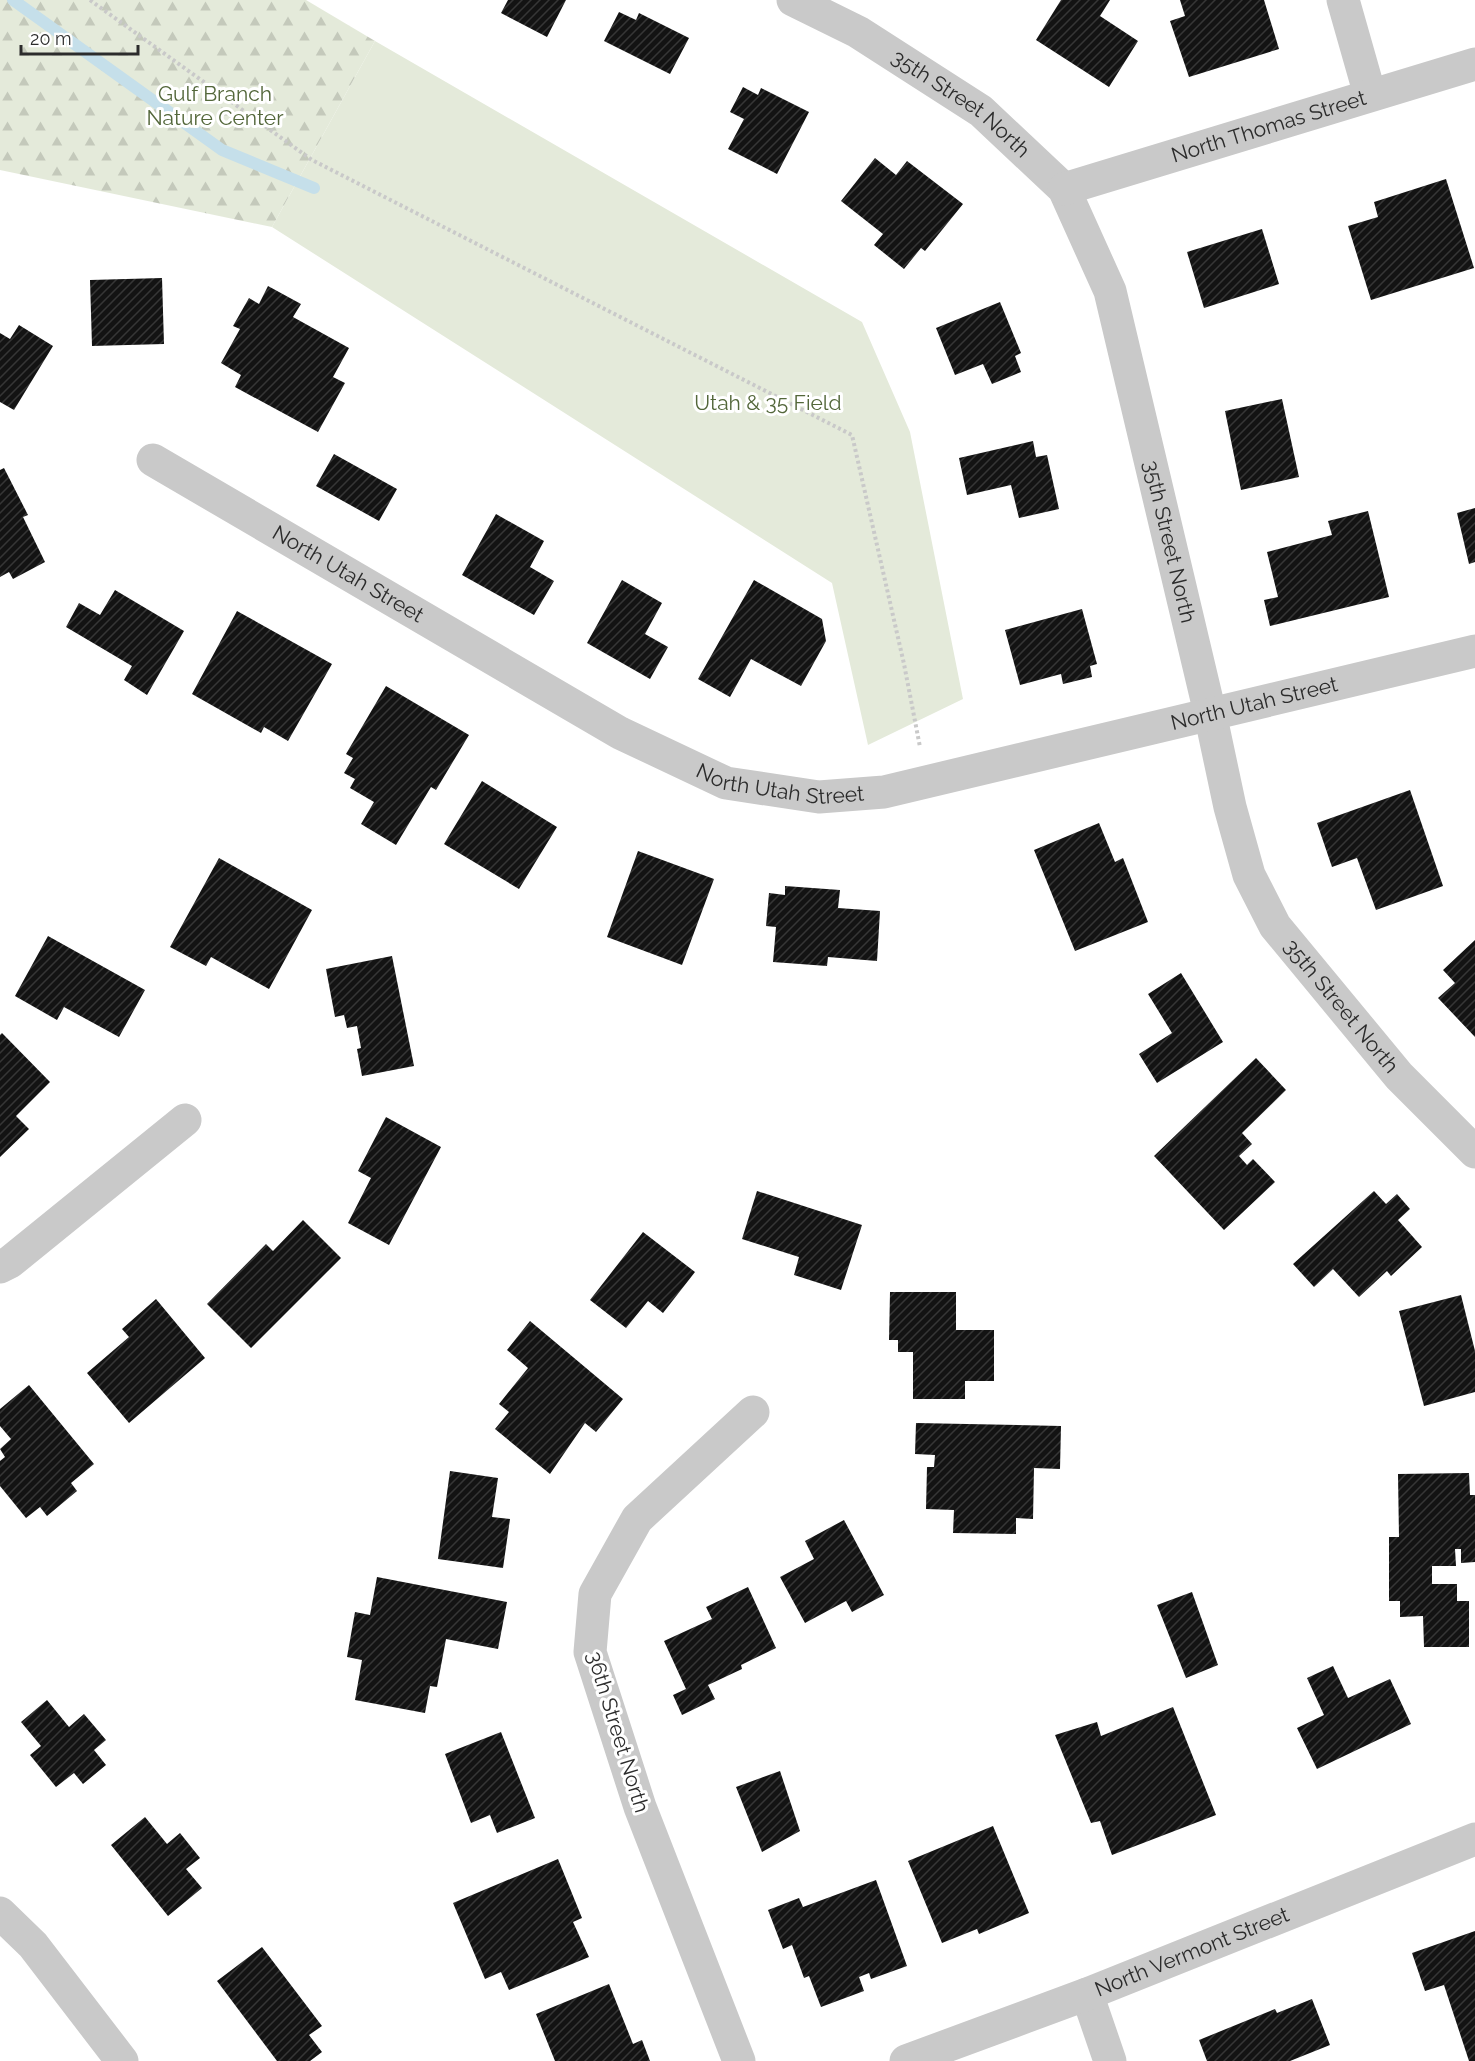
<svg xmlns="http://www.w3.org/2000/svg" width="1475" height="2061" font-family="Raleway,sans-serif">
  <defs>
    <pattern id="forest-firs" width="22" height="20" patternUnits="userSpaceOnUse" patternTransform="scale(1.5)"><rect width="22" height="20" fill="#e4eada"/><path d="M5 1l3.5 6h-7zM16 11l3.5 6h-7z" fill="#c4c9bb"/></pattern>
    <pattern id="building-hatch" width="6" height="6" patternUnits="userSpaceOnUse" patternTransform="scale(1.5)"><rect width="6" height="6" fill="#131313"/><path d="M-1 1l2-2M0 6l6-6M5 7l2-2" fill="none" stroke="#363636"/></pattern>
  </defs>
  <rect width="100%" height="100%" fill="#fff"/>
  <path fill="#e4eada" d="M375,41L862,322L910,432L963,699L868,745L832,583L272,227Z"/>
  <path fill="url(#forest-firs)" d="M0,0H306L375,41L272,227L0,170Z"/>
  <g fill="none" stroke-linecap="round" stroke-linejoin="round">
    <path stroke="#c5dfea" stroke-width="12" d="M13,0L222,150L314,188"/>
  </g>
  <path fill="url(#building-hatch)" d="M508,0H566L547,37L501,13Z
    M1061,0H1110L1100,16L1138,41L1109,87L1036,40Z
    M1180,0H1264L1279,49L1189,77L1170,21L1185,16Z
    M619,12L636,20L639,13L689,38L670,74L604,41Z
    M743,87L758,95L761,88L809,112L777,174L728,149L744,119L730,112Z
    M875,158L896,175L907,161L963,204L925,251L921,248L904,269L874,245L883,234L841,201Z
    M1446,179L1474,268L1371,300L1348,226L1378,217L1374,202Z
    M1262,229L1279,284L1204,308L1187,252Z
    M162,278L164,344L92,346L90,280Z
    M268,286L301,304L293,317L349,348L333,377L345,383L318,432L235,387L241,375L221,363L240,329L233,326L249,298L259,304Z
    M1000,302L1021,353L1015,356L1021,372L992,384L983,364L955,375L936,328Z
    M19,325L53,346L14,410L0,402V333L10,339Z
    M1282,399L1299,477L1241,490L1225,411Z
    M1033,441L1036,457L1047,455L1059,509L1019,518L1011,485L967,495L959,458Z
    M334,454L397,489L379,521L316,486Z
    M4,468L28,515L23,517L45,562L13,579L9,572L0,577V470Z
    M1475,508V562L1469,564L1457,513Z
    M1368,511L1389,597L1270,626L1264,600L1278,597L1267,552L1332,535L1328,521Z
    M496,514L544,541L530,567L554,581L534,615L462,575Z
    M622,580L662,603L645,634L668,647L650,679L587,643Z
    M754,580L822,619L826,641L801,686L751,659L730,697L698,679Z
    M115,590L184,631L147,695L124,680L132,666L66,627L79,603L100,615Z
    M1082,609L1097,664L1090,666L1092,677L1063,684L1061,674L1020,685L1005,630Z
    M237,611L332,664L288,741L264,727L261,733L192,694Z
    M386,686L469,735L436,790L431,787L396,845L361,824L374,802L350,788L355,779L344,773L353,758L346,754Z
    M482,781L557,827L519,889L444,844Z
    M1410,790L1443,886L1376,910L1357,858L1332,867L1317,823Z
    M1099,823L1115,862L1123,858L1148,922L1075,951L1034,850Z
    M638,851L714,879L682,965L607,937Z
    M219,858L312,910L269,989L211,957L206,966L170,947Z
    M785,886L840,890L838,908L880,911L877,961L828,957L827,966L773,962L776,927L766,926L769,893L785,895Z
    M48,936L145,990L119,1037L64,1007L57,1020L15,996Z
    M1475,940V1037L1438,998L1455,983L1443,970Z
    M392,956L414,1066L362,1076L357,1049L361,1048L357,1026L347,1028L344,1015L335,1017L326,969Z
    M1181,973L1223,1042L1157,1083L1139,1054L1172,1033L1148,994Z
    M2,1033L50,1082L16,1116L29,1129L0,1157V1035Z
    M1256,1058L1286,1090L1242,1133L1252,1144L1239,1156L1247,1165L1253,1159L1275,1182L1224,1230L1154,1156Z
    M386,1117L441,1147L389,1245L348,1223L371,1178L358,1171Z
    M757,1191L862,1225L841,1290L794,1275L799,1257L742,1239Z
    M1374,1191L1386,1204L1397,1194L1410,1209L1398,1220L1422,1247L1391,1276L1387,1271L1359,1297L1333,1269L1314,1287L1293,1264Z
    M303,1220L341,1258L251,1348L207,1304L266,1244L273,1251Z
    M643,1232L695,1272L663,1313L648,1301L626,1328L590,1300Z
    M890,1292H956V1330H994V1381H965V1399H913V1352H898V1340H889Z
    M1461,1295L1475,1351V1392L1424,1406L1399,1311Z
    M156,1299L205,1358L129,1423L87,1373L129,1337L122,1329Z
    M530,1321L623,1399L596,1432L585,1423L550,1474L495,1429L509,1412L499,1404L528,1368L507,1350Z
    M29,1385L94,1464L71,1483L77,1491L47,1516L40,1507L26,1518L0,1486V1461L5,1457L0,1449L11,1439L0,1426V1409Z
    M916,1423L1061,1426L1060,1469L1034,1468L1033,1519L1016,1518V1534L953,1533L954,1510L926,1509L927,1467H934L935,1455L915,1454Z
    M450,1471L498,1478L492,1517L510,1519L503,1568L438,1559Z
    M1469,1473L1470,1495H1475V1562L1461,1563V1549H1455L1456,1566H1432V1584H1457V1601H1469V1647H1424L1423,1616L1400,1617V1601H1389V1537H1399L1398,1474Z
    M844,1520L884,1595L852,1612L846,1601L805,1623L780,1577L814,1559L805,1541Z
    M377,1577L507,1602L498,1649L446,1639L437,1687L430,1686L425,1713L355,1700L362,1660L347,1657L355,1612L370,1615Z
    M748,1587L776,1648L741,1665L742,1669L708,1685L715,1699L682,1715L673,1695L686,1689L664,1641L712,1619L706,1607Z
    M1192,1592L1218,1665L1186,1678L1157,1605Z
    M1333,1666L1348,1698L1390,1679L1411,1724L1317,1769L1297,1728L1324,1715L1307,1678Z
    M47,1700L69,1727L84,1714L106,1740L94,1750L106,1765L83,1784L74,1773L56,1787L30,1755L41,1746L21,1722Z
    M1173,1707L1216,1815L1112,1855L1100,1821L1091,1823L1055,1735L1097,1722L1101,1736Z
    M501,1732L535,1818L497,1833L490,1815L471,1823L445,1754Z
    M780,1771L800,1831L762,1852L736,1787Z
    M145,1817L167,1844L180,1833L200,1858L186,1869L202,1888L168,1916L111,1845Z
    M993,1826L1029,1913L979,1934L977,1929L942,1943L908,1861Z
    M558,1859L582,1918L573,1922L589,1957L509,1990L501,1972L485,1979L453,1903Z
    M876,1880L907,1966L871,1979L869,1973L859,1977L864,1991L821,2007L809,1976L804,1978L792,1945L783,1949L768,1910L799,1898L803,1907Z
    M1475,1931V2061H1469L1444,1985L1425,1991L1412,1953Z
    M262,1947L322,2026L309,2035L322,2052L310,2061H277L217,1981Z
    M609,1984L633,2044L642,2040L650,2061H555L536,2014Z
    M1312,1999L1330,2045L1290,2061H1207L1199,2040L1275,2009L1277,2013Z"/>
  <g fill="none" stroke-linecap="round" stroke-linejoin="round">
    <path stroke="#c9c9c9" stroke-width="4" stroke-dasharray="3 3" stroke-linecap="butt" d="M90,0L312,160L852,435L904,664L920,747"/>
    <g stroke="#c9c9c9" stroke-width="33">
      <path id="s1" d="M793,0L858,32L981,111L1064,189L1110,291L1210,713L1230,807L1249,875L1275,926L1399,1076L1475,1152"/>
      <path d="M1343,0L1370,95"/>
      <path id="s2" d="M1064,189L1475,64"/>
      <path id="s3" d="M153,460L620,733L726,783L819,797L884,792L1475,651"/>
      <path d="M0,1267L10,1262L185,1120"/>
      <path d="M0,1913L33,1945L122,2061"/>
      <path d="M1087,1994L1110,2061"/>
      <path d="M739,2061L640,1807L590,1652L595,1594L637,1519L753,1412"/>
      <path id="s4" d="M906,2061L1087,1994L1475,1839"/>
    </g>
  </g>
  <g text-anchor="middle" stroke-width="6" stroke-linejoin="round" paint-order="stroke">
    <g font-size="21" fill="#53673a" stroke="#fff">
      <text x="215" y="101">Gulf Branch<tspan x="215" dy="24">Nature Center</tspan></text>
      <text x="768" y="410">Utah &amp; 35 Field</text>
    </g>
    <g font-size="21" fill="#2c2c2c" stroke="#fff">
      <text dy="7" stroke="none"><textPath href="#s1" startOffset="198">35th Street North</textPath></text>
      <text dy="7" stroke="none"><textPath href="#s2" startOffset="214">North Thomas Street</textPath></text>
      <text dy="7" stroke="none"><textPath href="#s1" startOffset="702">35th Street North</textPath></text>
      <text dy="7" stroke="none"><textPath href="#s3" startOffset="226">North Utah Street</textPath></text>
      <text dy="7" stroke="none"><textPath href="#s3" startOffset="1198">North Utah Street</textPath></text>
      <text dy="7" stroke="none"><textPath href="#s3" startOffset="712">North Utah Street</textPath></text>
      <text dy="7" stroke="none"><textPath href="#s1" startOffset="1206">35th Street North</textPath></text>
      <text transform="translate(618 1732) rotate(73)" y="7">36th Street North</text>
      <text dy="7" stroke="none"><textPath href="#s4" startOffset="306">North Vermont Street</textPath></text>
    </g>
  </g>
  <path d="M21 45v9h117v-9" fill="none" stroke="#2c2c2c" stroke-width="3"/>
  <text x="30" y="45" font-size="18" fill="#2c2c2c" stroke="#ffffff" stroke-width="4.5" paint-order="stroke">20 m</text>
</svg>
